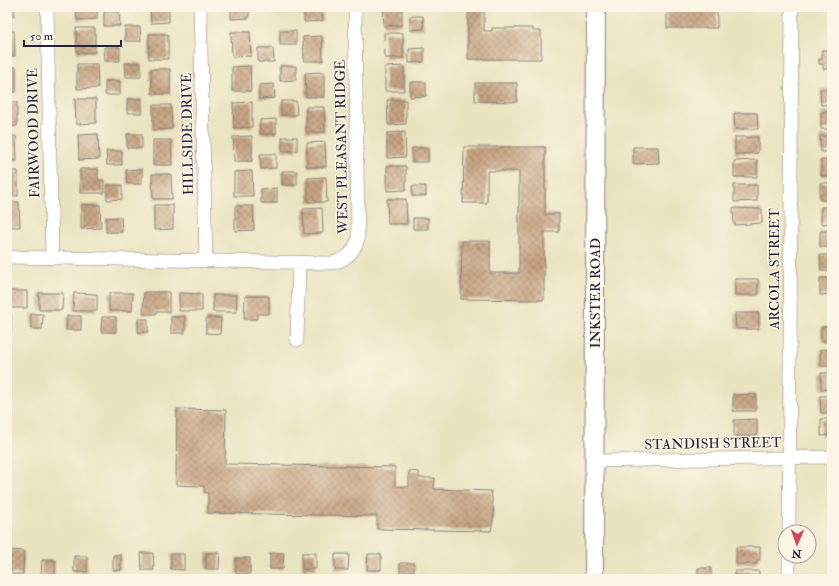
<svg xmlns="http://www.w3.org/2000/svg" width="839" height="586" font-family="'IM FELL Double Pica',serif">
  <defs>
    <pattern id="building-cross-hatch" width="8" height="8" patternUnits="userSpaceOnUse"><rect width="8" height="8" fill="#c8a583"/><path d="M0 0l8 8M0 8l8-8" fill="none" stroke="#a2866c"/></pattern>
  </defs>
  <rect width="100%" height="100%" fill="#fcf5e5"/>
  <filter id="ink" filterUnits="userSpaceOnUse"><feTurbulence type="fractalNoise" baseFrequency=".025" numOctaves="2"/><feDisplacementMap in="SourceGraphic" scale="8" xChannelSelector="R" yChannelSelector="G"/><feConvolveMatrix kernelMatrix="1 2 1 2 8 2 1 2 1" color-interpolation-filters="sRGB"/></filter>
  <filter id="wash" filterUnits="userSpaceOnUse"><feTurbulence type="fractalNoise" baseFrequency=".012" numOctaves="4" result="noise"/><feDisplacementMap in="SourceGraphic" scale="16" xChannelSelector="R" yChannelSelector="G"/><feGaussianBlur stdDeviation="0.9" result="paint"/><feColorMatrix in="noise" values="0 0 0 0 0 0 0 0 0 0 0 0 0 0 0 0 0 1.4 0 .05"/><feComposite in="paint" operator="in"/></filter>
  <g filter="url(#wash)">
    <rect width="100%" height="100%" fill="#eae3c0"/>
    <g id="blocks">
      <path fill="url(#building-cross-hatch)" d="M7,7H14V16H7Z
        M76,7H97V19L77,20Z
        M150,7H169V22L151,23Z
        M231,7H249V18L231,19Z
        M304,7H322L323,21L304,22Z
        M383,7H402V25L384,26Z
        M468,7H484V31H492V28H533V31H541V59H468Z
        M667,7H717V28H667Z
        M104,12H119L120,26H104Z
        M410,16H423L424,29L410,30Z
        M125,27H140L141,41H125Z
        M76,28H95V52L77,53Z
        M7,31H14L15,56H7Z
        M280,31H296V45H280Z
        M231,32H250L251,56L232,57Z
        M384,33H403V58H385Z
        M149,34H168V59H149Z
        M322,36L323,61H304L303,37Z
        M104,47H120V61H105Z
        M258,48H273L274,62H258Z
        M424,48V62L409,63V49Z
        M822,50H832V80H830V69H823V64H819V59H822Z
        M125,63H141V77H126Z
        M77,64H97L98,88L77,89Z
        M250,66L251,91H232V67Z
        M280,66H296V80L280,81Z
        M404,66V91H385V67Z
        M7,67H16V92H7Z
        M151,69H170V94H152Z
        M324,72V97H306L305,73Z
        M105,81H120V95H105Z
        M410,82H426V96L410,97Z
        M475,83H517V102L475,101Z
        M274,84L275,98L259,99V85Z
        M820,89H832V105H821Z
        M75,99H96V123L76,124Z
        M127,99H142V113H127Z
        M387,100H406V124L388,125Z
        M281,101H296L297,115H281Z
        M7,102H17V126L7,127Z
        M252,102V127L234,128L233,103Z
        M153,105H171L172,129L153,130Z
        M306,107H324L325,132H306Z
        M821,112H832V129H821Z
        M734,113H757L758,129H735Z
        M276,119V134H260V120Z
        M405,132L406,157L387,158V133Z
        M98,134L99,159L79,160L78,135Z
        M127,134H142V148H127Z
        M16,136L17,161H7V137Z
        M252,136V161H234L233,137Z
        M820,136H832V152H821Z
        M282,137H297V151H282Z
        M735,137H758V153L735,154Z
        M153,140H171L172,165H153Z
        M325,142L326,167H307V143Z
        M464,147H545V214H559V232H544V300L461,299L462,241H490V273H519V171H487V203H463Z
        M633,147H658L659,163L633,164Z
        M412,148H428V162H412Z
        M106,151H122V165H107Z
        M260,154H276V168L261,169Z
        M757,160V177H734V161Z
        M821,160H832V176H821Z
        M387,166H406V190L387,191Z
        M80,169H98V180H104V193H80Z
        M142,169V184H127L126,170Z
        M7,171H18V196H7Z
        M252,171L253,196H234V172Z
        M282,171H297V185H282Z
        M152,174H171L172,199H153Z
        M326,177L327,202H308V178Z
        M820,183H832V200H820Z
        M107,185H122V199L107,200Z
        M734,185H757V201L734,202Z
        M412,186H426V196H412Z
        M277,188V203H261V189Z
        M387,199H406L407,224H388Z
        M7,202H19L20,227H7Z
        M81,205H100L101,228L81,229Z
        M154,205H173V229L154,230Z
        M235,206H253L254,230L235,231Z
        M821,207H832V223L821,224Z
        M322,208L323,233L304,234L303,209Z
        M733,208L762,209V223L734,225Z
        M121,217L122,232H106V218Z
        M413,218H428V229H413Z
        M820,231H832V247H820Z
        M820,255H832V271H821Z
        M820,278H832V294L820,295Z
        M735,279H758V295H735Z
        M7,291H27V308H7Z
        M144,292H169V312H156V314H143Z
        M39,293H63L62,310H39Z
        M74,293L97,294V311H73Z
        M109,293H133L132,311H109Z
        M179,293L202,294V311H179Z
        M213,295H237L236,312H213Z
        M245,296H269V314H257V319H244Z
        M735,313H759V329H736Z
        M7,314H11V330H7Z
        M31,314H43L42,329H31Z
        M67,316H81V330H66Z
        M102,317H116V332H101Z
        M171,317H185V333H171Z
        M206,318H221L220,334L206,333Z
        M138,319H148V332H138Z
        M832,326V342H821V327Z
        M832,349V366H821L820,350Z
        M821,373H832V389L821,390Z
        M756,394V411H733V395Z
        M820,396H832V413H821Z
        M177,409L226,410L225,464L395,467V486L409,487V471L419,472V478H435L434,489L491,491L494,514L491,531L377,529V516L208,513V493L204,492V486L176,485Z
        M757,419V436H734V420Z
        M821,419H832V435L821,436Z
        M736,547H760V560H757V564H736Z
        M11,550L24,551L23,574H10Z
        M141,553H153L154,570H142Z
        M206,553H220L219,569H206Z
        M270,553H284L283,569H270Z
        M302,553H316V569H302Z
        M171,554H184V570L171,569Z
        M335,554H349L348,570H335Z
        M368,554H381V570H367Z
        M113,555H121V570H113Z
        M74,556H87V572H74Z
        M236,558H250V574H236Z
        M42,560H55V576H41Z
        M400,563H414V579H400Z
        M698,568H711V579H698Z
        M735,571H759V579H735Z"/>
    </g>
  </g>
  <g filter="url(#ink)">
    <use href="#blocks" fill-opacity="0" stroke="#86827e" stroke-width="1"/>
    <g fill="none" stroke-linecap="round" stroke-linejoin="round">
      <g stroke="#86827e" stroke-width="14">
        <path id="minor" d="M47,7L52,258
          M200,7L206,261
          M7,257L332,263C346,260 354,253 358,239L355,7
          M297,340L299,263
          M595,461L832,457
          M789,532L792,7
          M789,556V579"/>
      </g>
      <g stroke="#86827e" stroke-width="20">
        <path id="secondary" d="M594,579L596,7"/>
      </g>
      <use href="#minor" stroke="#fff" stroke-width="13"/>
      <use href="#secondary" stroke="#fff" stroke-width="18"/>
    </g>
  </g>
  <g text-anchor="middle" stroke-width="3" stroke-linejoin="round" paint-order="stroke">
    <g font-size="14" fill="#22223b" stroke="#fcf5e5">
      <text transform="translate(33 133) rotate(-91)" y="5">FAIRWOOD DRIVE</text>
      <text transform="translate(187 134) rotate(-91)" y="5">HILLSIDE DRIVE</text>
      <text transform="translate(341 147) rotate(-91)" y="5">WEST PLEASANT RIDGE</text>
      <text transform="translate(774 269) rotate(-90)" y="5">ARCOLA STREET</text>
      <text transform="translate(595 293) rotate(-90)" y="5">INKSTER ROAD</text>
      <text transform="translate(713 443) rotate(-1)" y="5">STANDISH STREET</text>
    </g>
  </g>
  <rect width="839" height="586" fill="none" stroke="#fcf5e5" stroke-width="24"/>
  <g transform="translate(797 544) rotate(182)"><circle r="19" fill="#fcf5e5" stroke="#a5a1a1"/>
  <path d="M0-3L7 15L0 10L-7 15Z" fill="#d1495b"/>
  <text y="-6" font-size="11" font-weight="bold" text-anchor="middle" fill="#22223b">N</text>
  </g>
  <path d="M24 40v6h97v-6" fill="none" stroke="#22223b" stroke-width="2"/>
  <text x="30" y="40" font-size="12" fill="#22223b" stroke="#fcf5e5" stroke-width="3" paint-order="stroke">50 m</text>
</svg>
